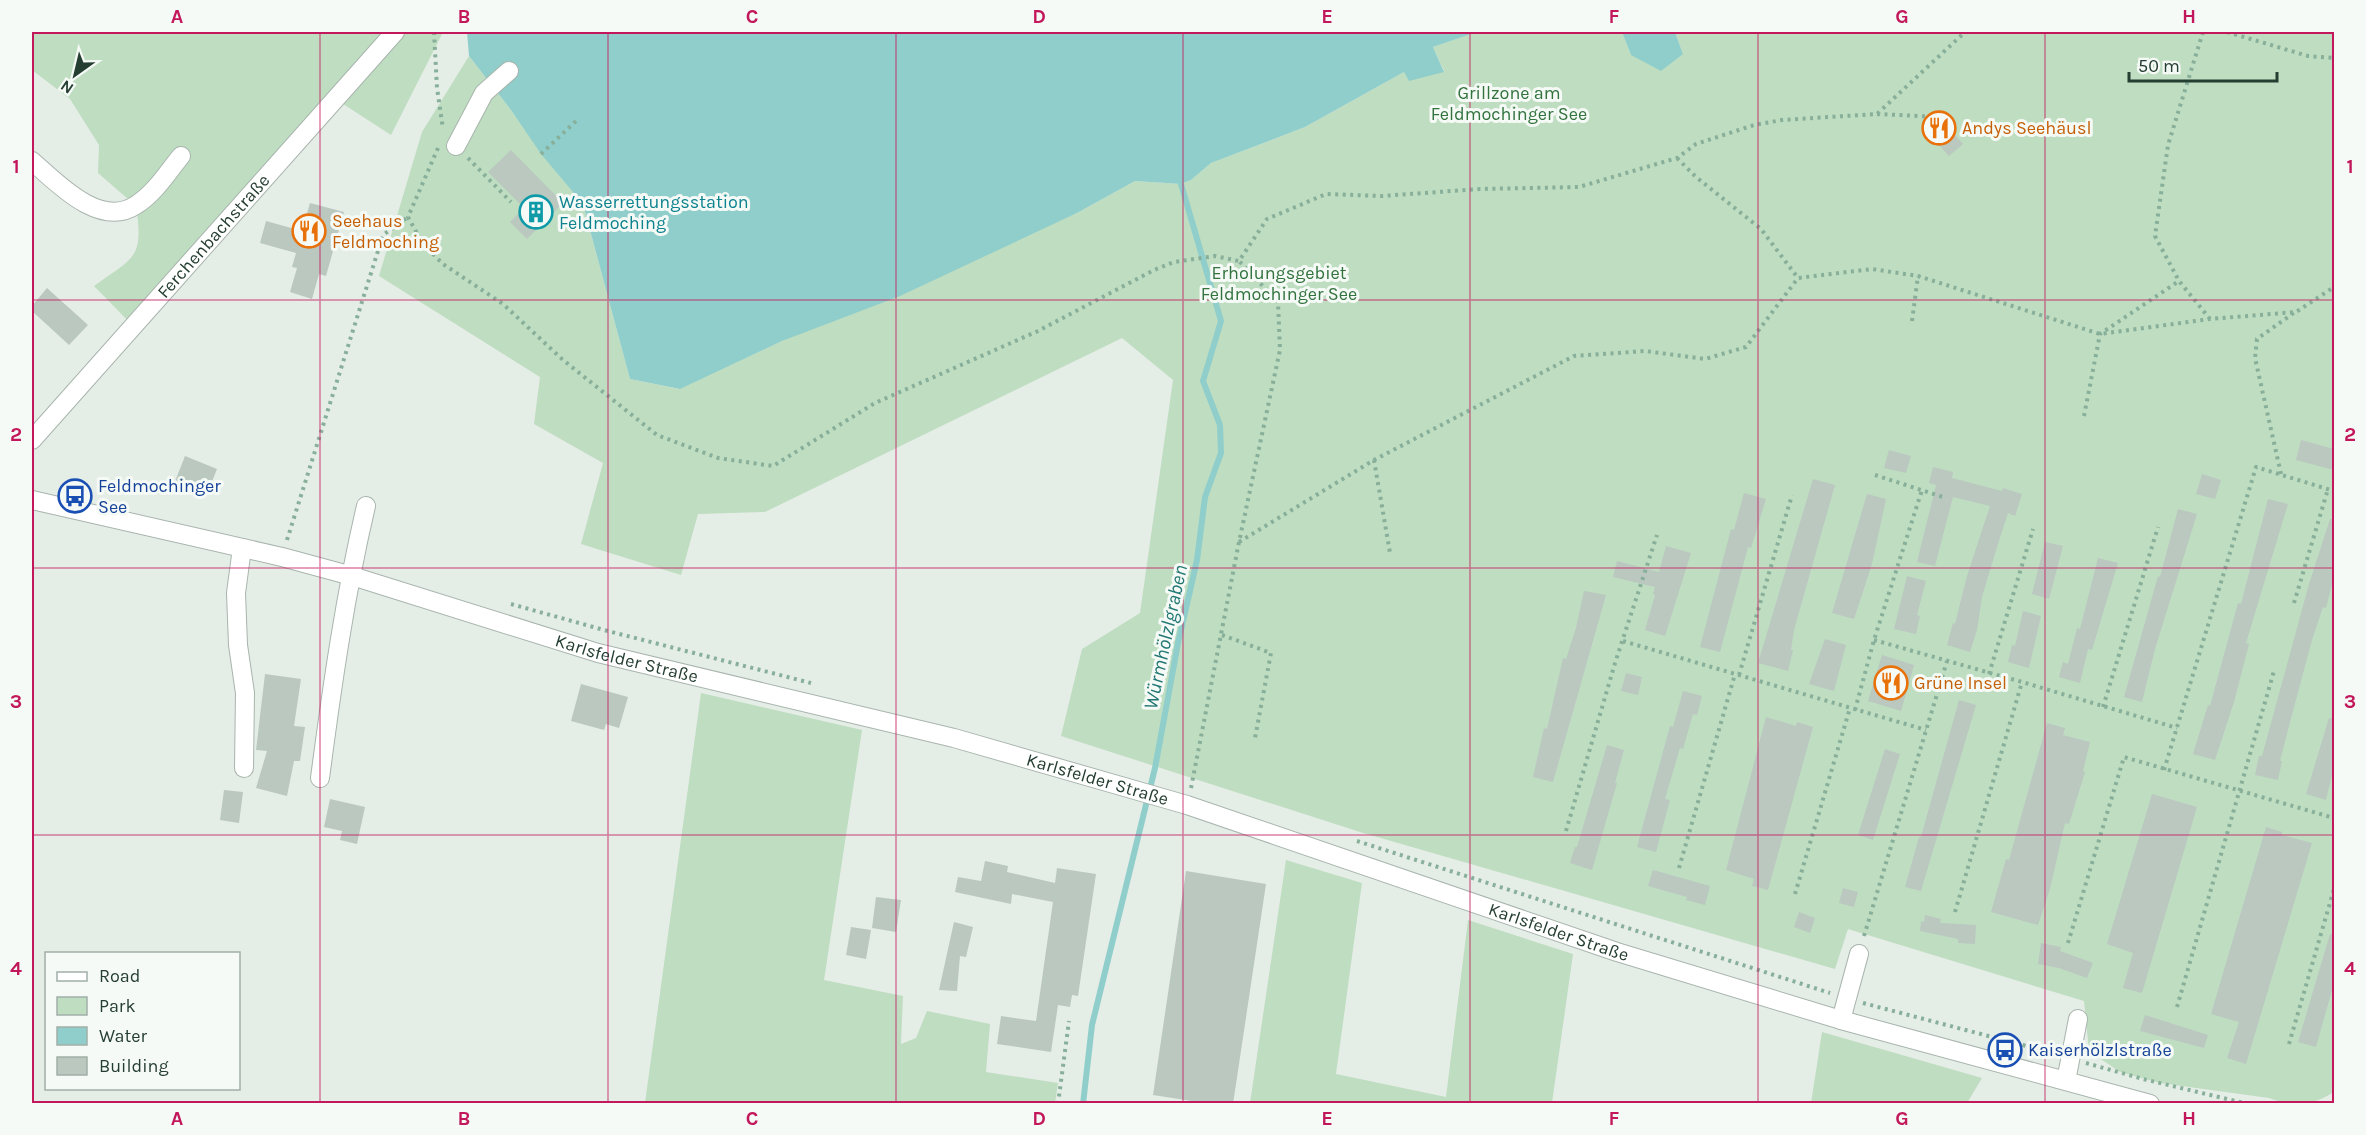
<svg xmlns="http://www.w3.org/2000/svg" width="2366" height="1135" font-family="Karla,sans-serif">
  <rect width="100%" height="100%" fill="#e5ede7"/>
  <path fill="#bfddc1" d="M32,32H443L391,135L337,100L134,327L94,286C134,257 144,259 136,206L98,173L99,145L70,99L32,70Z
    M1477,32H1622L1631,55L1683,54L1675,32H2334V1092C2312,1106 2294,1107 2269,1098L2160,1083L2120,1072L2089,1051L2084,1001L1848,929L1835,969L1360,832L1061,736L1082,649L1140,613L1173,380L1122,338L765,512L698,514L681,575L581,544L603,463L534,424L540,377L379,276L422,132L469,56L511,110L542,154L583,204L630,379L679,389L782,341L1077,213L1135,181L1181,184L1191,180L1211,163L1305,127L1404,72L1444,71L1433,47Z
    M701,693L862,730L824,980L903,996L901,1044L916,1038L927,1011L990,1024L986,1072L1058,1083L1055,1103H645Z
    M1286,860L1362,883L1336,1074L1446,1097L1468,920L1573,954L1552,1103H1250Z
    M1822,1032L1982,1078L1967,1103H1811Z"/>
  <path fill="#90cecb" d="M467,32H1477L1433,47L1444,72L1409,81L1404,72L1305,127L1211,163L1191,180L1181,184L1135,181L1077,213L900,296L782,341L680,389L630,379L583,204L541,154L511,110L469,56Z
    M1622,32H1675L1683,54L1661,71L1631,55Z"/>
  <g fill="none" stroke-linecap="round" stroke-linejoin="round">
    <path stroke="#90cecb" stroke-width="6" d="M1083,1104L1092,1025L1155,768L1178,643L1197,560L1205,497L1221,453L1220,425L1203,381L1221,321L1181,184"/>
  </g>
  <path fill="#bac8c0" d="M1939,117L1963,144L1949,156L1925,130Z
    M511,150L563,203L527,239L510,222L524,208L488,172Z
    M310,203L344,212L326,276L319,274L312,299L290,292L297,268L292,267L296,253L260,243L266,221L302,231Z
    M47,288L88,325L69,345L32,311V306Z
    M2301,440L2334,449V470L2296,460Z
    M1889,450L1911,456L1906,473L1884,468Z
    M185,456L217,469L206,497L174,484Z
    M1933,467L1953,472L1952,478L2002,491L2003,488L2022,494L2015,516L2008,513L1997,547L1982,597L1977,630L1970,652L1947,645L1953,623L1955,624L1967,576L1990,506L1953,497L1935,566L1917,562L1936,485L1929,483Z
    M2202,474L2221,480L2215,499L2196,494Z
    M1813,479L1835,485L1794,630L1791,650H1793L1788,671L1758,663Z
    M1744,493L1766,499L1751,548L1748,547L1720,652L1700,647L1731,529L1734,530Z
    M1867,494L1886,499L1872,564L1854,619L1832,613Z
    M2268,499L2288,504L2246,643L2249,644L2234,702L2215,760L2193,754L2208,705L2210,706L2238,603L2241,604Z
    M2178,509L2197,514L2155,649L2142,702L2124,697L2158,576L2160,577Z
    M2330,519H2334V576L2326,608L2323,607L2312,640L2289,726L2280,761H2282L2278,780L2255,775L2259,756H2262L2309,584Z
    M2045,542L2063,546L2049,599L2032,594Z
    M1666,546L1691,553L1665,636L1645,630L1655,595L1653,594L1655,587L1613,577L1617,561L1659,572Z
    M2098,558L2118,563L2092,650L2088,649L2080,683L2059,677L2063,662L2068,664L2077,628L2080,629Z
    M1907,576L1926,581L1917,615L1920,616L1916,634L1894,629Z
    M1584,591L1606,595L1553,782L1533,777L1544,728L1547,729L1563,658L1566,659L1576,628Z
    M2023,611L2041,616L2029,668L2008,662L2012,645L2015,646Z
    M1825,639L1846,645L1834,691L1809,684Z
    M1882,655L1914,665L1901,711L1868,701Z
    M1626,673L1642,677L1638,695L1621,691Z
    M265,674L301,679L294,726L305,727L300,761H294L287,796L256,788L267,751L256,750Z
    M581,684L628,697L619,728L606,724L604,730L571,721Z
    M1683,691L1702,696L1697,715L1693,714L1683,749L1680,748L1665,799L1670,800L1656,852L1637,847L1670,726L1673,727Z
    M1959,700L1976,705L1921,891L1905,887L1919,837H1921Z
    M1766,717L1796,726L1797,722L1813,727L1768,890L1752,886L1754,879L1726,870Z
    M2329,718L2334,719V767L2326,800L2306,794Z
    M2047,723L2065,728L2063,735L2090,742L2083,771L2085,772L2069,824L2065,823L2050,889L2038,925L1991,912L2006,859L2009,860Z
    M1607,745L1624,750L1615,783H1617L1592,870L1570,863L1575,847H1577Z
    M1885,749L1900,754L1873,840L1858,835Z
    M224,790L243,792L239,823L220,820Z
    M2152,794L2197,807L2142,993L2123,988L2133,953L2107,944Z
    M330,799L365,807L357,844L340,840L342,831L324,827Z
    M2266,827L2282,832V835L2312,843L2246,1064L2227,1058L2239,1022L2211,1014Z
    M985,861L1008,866L1007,872L1055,883L1057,868L1096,874L1078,996L1072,995L1070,1007L1058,1005L1051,1052L997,1044L1001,1016L1036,1021L1053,902L1012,894L1011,904L955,892L958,877L981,881Z
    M1653,870L1710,886L1705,905L1686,900L1687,897L1648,886Z
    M1186,871L1266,884L1233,1104H1211L1153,1095Z
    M1843,888L1858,892L1854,907L1839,903Z
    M876,897L901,900L896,932L872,928Z
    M1799,912L1815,918L1810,933L1794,927Z
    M1925,915L1941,919L1940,923L1976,925L1975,944L1958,943V939L1920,931L1921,921L1924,922Z
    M954,922L973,927L966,957L960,956L957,991L939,990Z
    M851,927L871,930L866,959L846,955Z
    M2330,934L2334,935V983L2316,1047L2298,1042Z
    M2041,943L2061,947L2060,951L2093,963L2087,978L2059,968L2038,964Z
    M2145,1015L2208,1035L2204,1048L2140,1031Z"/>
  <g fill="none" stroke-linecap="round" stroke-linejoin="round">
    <g stroke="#a8b5ad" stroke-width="20">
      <g id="minor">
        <path d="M456,146L484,93L509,71"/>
        <path d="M32,161C57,183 100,229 136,205C155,193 167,173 181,156"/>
        <path id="s1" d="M32,440L395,32"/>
        <path id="s2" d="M32,500L282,557L352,576L598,653L954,738L1187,805L1617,952L1841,1020L2150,1104"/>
        <path d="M242,548L236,593L238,645L245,693L244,768"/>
        <path d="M320,778C332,687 345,595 366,506"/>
        <path d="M1841,1020L1859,954"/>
        <path d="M2066,1081L2078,1019"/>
      </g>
    </g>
    <path stroke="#87af9a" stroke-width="4" stroke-dasharray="3 4.5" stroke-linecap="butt" d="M434,32L437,88L443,129
      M2203,32L2168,145L2155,236L2179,281L2210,319
      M2227,32L2308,56L2334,58
      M1877,114L1939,117
      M438,148L408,217L423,244L443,264L503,304L563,360L657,435L718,458L773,466L875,403L1038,331L1154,270L1174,262L1215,256L1239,261L1267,219L1326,194L1382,196L1480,189L1579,187L1677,158L1696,144L1754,125L1782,120L1877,114L1965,32
      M541,154L576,121
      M468,158L511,202
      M1677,158L1696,177L1761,229L1798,278
      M1912,321L1918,276
      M2084,416L2100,334L2179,281
      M1374,460L1390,553
      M2281,474L2255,358L2257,339L2295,312
      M1875,475L1946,498
      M287,540L383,235L408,217
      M1239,542L1374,460L1574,356L1645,351L1705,359L1746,347L1798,278L1872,269L1918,276L2100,334L2210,319L2296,312L2334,287
      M2294,603L2328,489
      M511,604L604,630L811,683
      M1222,635L1271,653L1255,738
      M1874,640L2022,682L2177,728
      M1623,641L1926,730
      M1989,674L2033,529
      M1739,675L1792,495
      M2103,707L2158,527
      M1855,710L1874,640L1922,490
      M2164,770L2256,467L2334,491
      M1191,788L1239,542L1280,350L1278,302L1239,261
      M1566,831L1615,663L1657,535
      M1357,841L1830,993
      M1679,868L1735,674
      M1795,894L1850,708
      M1955,912L2022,682
      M1864,936L1947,661
      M2068,943L2124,757L2334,818
      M1863,1003L2053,1053
      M2177,1007L2274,671
      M2289,1044L2334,889
      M2086,1063L2143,1079L2248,1104
      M1058,1104L1069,1021"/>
    <use href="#minor" stroke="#fff" stroke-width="18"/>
  </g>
  <path fill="none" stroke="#c2185b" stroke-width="1.5" stroke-opacity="0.55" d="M320,32V1104M608,32V1104M896,32V1104M1183,32V1104M1470,32V1104M1758,32V1104M2045,32V1104M32,300H2334M32,568H2334M32,835H2334"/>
  <defs>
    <g id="restaurant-ring" transform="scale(1.725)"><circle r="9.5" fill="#f5faf6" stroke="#e8710a" stroke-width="1.5"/><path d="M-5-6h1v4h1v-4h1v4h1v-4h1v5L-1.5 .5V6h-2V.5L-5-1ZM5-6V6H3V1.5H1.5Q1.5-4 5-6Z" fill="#e8710a"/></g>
    <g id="building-ring" transform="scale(1.725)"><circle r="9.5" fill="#f5faf6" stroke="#0f9aa8" stroke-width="1.5"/><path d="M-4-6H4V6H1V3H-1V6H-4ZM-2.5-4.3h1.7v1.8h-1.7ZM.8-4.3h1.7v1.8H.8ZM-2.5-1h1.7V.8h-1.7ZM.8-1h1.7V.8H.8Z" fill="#0f9aa8"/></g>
    <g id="bus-ring" transform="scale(1.725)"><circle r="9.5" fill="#f5faf6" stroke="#1a4fb4" stroke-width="1.5"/><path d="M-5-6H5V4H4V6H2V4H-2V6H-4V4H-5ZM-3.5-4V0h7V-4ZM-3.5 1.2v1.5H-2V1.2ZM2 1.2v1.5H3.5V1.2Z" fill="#1a4fb4"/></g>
  </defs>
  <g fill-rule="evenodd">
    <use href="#restaurant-ring" x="1939" y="128"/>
    <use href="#building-ring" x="536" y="212"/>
    <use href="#restaurant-ring" x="309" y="231"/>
    <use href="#bus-ring" x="75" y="496"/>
    <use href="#restaurant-ring" x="1891" y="683"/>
    <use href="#bus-ring" x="2005" y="1050"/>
  </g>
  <g text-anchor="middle" stroke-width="6" stroke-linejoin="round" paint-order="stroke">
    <g font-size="18" fill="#31723d" stroke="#f5faf6">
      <text x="1509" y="99">Grillzone am<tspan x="1509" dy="21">Feldmochinger See</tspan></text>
      <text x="1279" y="279">Erholungsgebiet<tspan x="1279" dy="21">Feldmochinger See</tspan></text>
    </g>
    <g font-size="18" fill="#c56008" stroke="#f5faf6" text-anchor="start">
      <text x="1962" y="134">Andys Seehäusl</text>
      <text x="332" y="227">Seehaus<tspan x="332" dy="21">Feldmoching</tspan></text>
      <text x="1914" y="689">Grüne Insel</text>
    </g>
    <g font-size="18" fill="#0d838f" stroke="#f5faf6" text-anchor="start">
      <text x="559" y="208">Wasserrettungsstation<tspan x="559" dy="21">Feldmoching</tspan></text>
    </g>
    <g font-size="18" fill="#253e32" stroke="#f5faf6">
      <text dy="6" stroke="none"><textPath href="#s1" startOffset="273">Ferchenbachstraße</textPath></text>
      <text dy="6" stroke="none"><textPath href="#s2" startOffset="616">Karlsfelder Straße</textPath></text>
      <text dy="6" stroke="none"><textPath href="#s2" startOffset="1102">Karlsfelder Straße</textPath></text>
      <text dy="6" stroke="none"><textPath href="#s2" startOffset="1588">Karlsfelder Straße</textPath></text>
    </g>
    <g font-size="18" fill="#164399" stroke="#f5faf6" text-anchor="start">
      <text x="98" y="492">Feldmochinger<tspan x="98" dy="21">See</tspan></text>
      <text x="2028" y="1056">Kaiserhölzlstraße</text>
    </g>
    <g font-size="20" font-style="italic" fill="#227773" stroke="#f5faf6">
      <text transform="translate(1165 637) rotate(-78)" y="7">Würmhölzlgraben</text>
    </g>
  </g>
  <rect width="2366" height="1135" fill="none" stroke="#f5faf6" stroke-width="66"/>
  <rect x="45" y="952" width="195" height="138" fill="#f5faf6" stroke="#a2afa8" stroke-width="1.5"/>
  <rect x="57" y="972" width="30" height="9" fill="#ffffff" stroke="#a2afa8" stroke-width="1.5"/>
  <text x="99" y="982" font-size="18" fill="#253e32">Road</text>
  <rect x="57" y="997" width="30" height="18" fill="#bfddc1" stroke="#a2afa8" stroke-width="1.5"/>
  <text x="99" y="1012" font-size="18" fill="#253e32">Park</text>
  <rect x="57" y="1027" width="30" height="18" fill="#90cecb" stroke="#a2afa8" stroke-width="1.5"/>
  <text x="99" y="1042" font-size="18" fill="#253e32">Water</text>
  <rect x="57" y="1057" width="30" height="18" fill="#bac8c0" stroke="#a2afa8" stroke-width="1.5"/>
  <text x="99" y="1072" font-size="18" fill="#253e32">Building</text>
  <g transform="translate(75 75) rotate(214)" stroke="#f5faf6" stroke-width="4.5" paint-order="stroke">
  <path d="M0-4.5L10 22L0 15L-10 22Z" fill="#253e32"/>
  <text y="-9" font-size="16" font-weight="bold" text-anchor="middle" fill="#253e32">N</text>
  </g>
  <path d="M2129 72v9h148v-9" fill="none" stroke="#253e32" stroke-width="3"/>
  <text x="2138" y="72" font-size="18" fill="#253e32" stroke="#f5faf6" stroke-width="4.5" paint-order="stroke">50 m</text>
  <rect x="33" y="33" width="2300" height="1069" fill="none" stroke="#c2185b" stroke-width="2"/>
  <g font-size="20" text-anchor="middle" font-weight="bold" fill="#c2185b">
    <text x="177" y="23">A</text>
    <text x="464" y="23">B</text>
    <text x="752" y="23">C</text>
    <text x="1039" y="23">D</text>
    <text x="1327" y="23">E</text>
    <text x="1614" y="23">F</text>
    <text x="1902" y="23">G</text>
    <text x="2189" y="23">H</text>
    <text x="16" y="173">1</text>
    <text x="2350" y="173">1</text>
    <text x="16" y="441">2</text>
    <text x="2350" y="441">2</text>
    <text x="16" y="708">3</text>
    <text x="2350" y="708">3</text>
    <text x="16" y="975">4</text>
    <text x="2350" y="975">4</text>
    <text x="177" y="1125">A</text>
    <text x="464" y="1125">B</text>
    <text x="752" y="1125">C</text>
    <text x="1039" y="1125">D</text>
    <text x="1327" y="1125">E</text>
    <text x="1614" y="1125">F</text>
    <text x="1902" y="1125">G</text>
    <text x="2189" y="1125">H</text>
  </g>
</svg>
